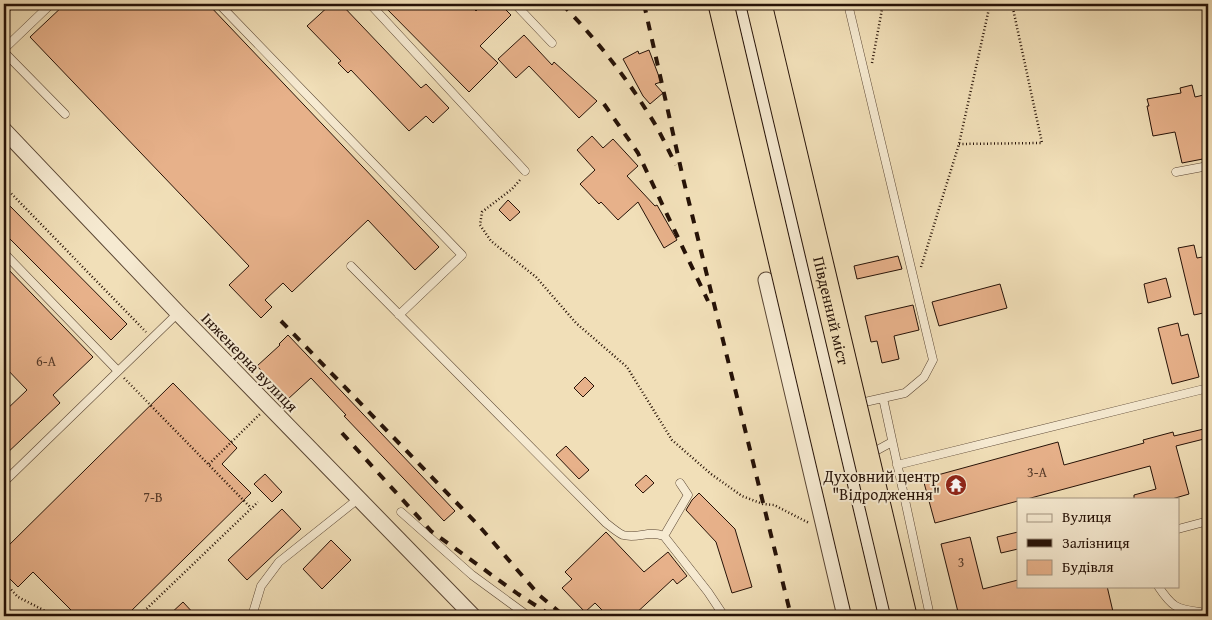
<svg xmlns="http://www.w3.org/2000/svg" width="1212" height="620" font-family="'Gentium Book Plus',serif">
  <rect width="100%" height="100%" fill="#f1dfb8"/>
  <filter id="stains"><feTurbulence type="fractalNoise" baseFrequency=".004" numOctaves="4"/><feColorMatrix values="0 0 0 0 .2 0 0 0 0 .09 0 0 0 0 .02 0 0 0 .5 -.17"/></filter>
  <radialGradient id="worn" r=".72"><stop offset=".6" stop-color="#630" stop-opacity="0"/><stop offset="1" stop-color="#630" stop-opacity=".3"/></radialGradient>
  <path fill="#e7b18a" stroke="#261207" d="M65,4H208L439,247L415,270L368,220L292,292L283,283L265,300L272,307L261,318L229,285L249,266L30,37Z
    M331,4H341L421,88L426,84L449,108L433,123L426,116L409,131L351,70L348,73L338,63L341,61L307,26Z
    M382,4H469L476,11L483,4H500L511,15L480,46L498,63L469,92Z
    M524,35L552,65L554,62L597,101L579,118L529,66L516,78L498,59Z
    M649,50L661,82L655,84L663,93L650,104L643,96L623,59L638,51L639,54Z
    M1192,85L1195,97L1208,94V158L1182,163L1175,132L1153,136L1147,106H1149L1147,99L1181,93L1180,88Z
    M592,136L603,148L613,139L638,166L627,176L655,206L657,205L677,240L664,248L638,202L618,220L601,202L599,204L580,184L595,170L577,150Z
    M4,200L127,324L111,340L4,233Z
    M508,200L520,212L510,221L499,210Z
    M1194,245L1197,258L1208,256V312L1194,315L1178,248Z
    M898,256L902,269L857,279L854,266Z
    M4,265L93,357L53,395L60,403L4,456V412L27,390L4,366Z
    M1166,278L1171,297L1148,303L1144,284Z
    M1000,284L1007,308L939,326L932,302Z
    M913,305L919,330L894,336L899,359L882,363L877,341L871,342L865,316Z
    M1178,323L1181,336L1188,334L1199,377L1172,384L1158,328Z
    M288,335L455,511L444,521L344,416L346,415L311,378L288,399L257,366L280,345L279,344Z
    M585,377L594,386L583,397L574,388Z
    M173,383L237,448L222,464L251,493L126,616H77L33,572L18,587L4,573V550Z
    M1208,428V438L1176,446L1189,494L1172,499H1134V495L1156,489L1150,466L1027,499H1018V501L935,523L923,479L1058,442L1064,465L1144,443L1143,440L1173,432L1174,436Z
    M566,446L589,470L579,479L556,455Z
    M265,474L282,492L272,502L254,484Z
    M646,475L654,483L643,493L635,485Z
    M699,493L735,529L752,587L732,593L716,542L686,510L692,500Z
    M282,509L301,529L247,580L228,560Z
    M606,532L644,572L668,552L687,576L677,584L673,579L633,616H608L595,603L585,612L562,588L572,579L565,572Z
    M1018,532V549L1001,553L997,537Z
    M970,537L983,589L1018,580V586H1107L1114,616H959L941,544Z
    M331,540L351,560L322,589L303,569Z
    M183,602L196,616H168Z"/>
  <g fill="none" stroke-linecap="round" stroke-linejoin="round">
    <g stroke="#594533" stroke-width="9">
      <path id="service" d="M219,4L462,255L399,315
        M370,4L525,171
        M515,4L552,43
        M848,4L933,360L924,377L905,393L856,404
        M4,49L51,4
        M4,52L65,114
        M1176,172L1208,166
        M4,253L118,371
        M351,266L606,523C611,527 618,533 623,535C638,539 648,530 664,536L708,592L724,616
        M883,398L930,616
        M870,454L892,442
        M897,465L1208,388
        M4,482L178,313
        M401,512L472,575L528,616
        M1178,529L1208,521
        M664,536L688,495L680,483
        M1158,586C1172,607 1176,609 1200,612L1204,616
        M252,616L261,586L279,562L358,499"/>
    </g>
    <g stroke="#594533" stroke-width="17">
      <path id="minor" d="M742,4L886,616
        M4,5L5,4
        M4,130L178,313L473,616
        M766,280L845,616"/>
    </g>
    <path stroke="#261207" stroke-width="2.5" stroke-dasharray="1 2.5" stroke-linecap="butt" d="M872,63L883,4
      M959,144L1042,143L1012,4
      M520,180L512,189L482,212L480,225L491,241L536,277L576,323L627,367L672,440L711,474L742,496L763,504L774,505L809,523
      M4,186L146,332
      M921,267L959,144L990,4
      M124,378L251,508
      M209,464L260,414
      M4,582L18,597L55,616
      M139,616L258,502"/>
    <use href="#service" stroke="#f6ead1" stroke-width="8"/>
    <use href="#minor" stroke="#f6ead1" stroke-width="15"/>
    <path stroke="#261207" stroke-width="4" stroke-dasharray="9 9" stroke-linecap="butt" d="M562,4C594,37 624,74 648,113C659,129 667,148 676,165
      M644,4L683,178L791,616
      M604,104L638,153L708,301
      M281,321L480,527L539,595L564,616
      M342,433L431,531L518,594L552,616"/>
    <g stroke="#261207" stroke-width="27" stroke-linecap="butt">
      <g id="trunk-bridge">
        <path d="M721,4L865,616"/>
        <path id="s1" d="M759,4L904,616"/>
      </g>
    </g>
    <use href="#trunk-bridge" stroke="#f1dfb8" stroke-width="25"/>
  </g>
  <defs>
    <g id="temple-disc" transform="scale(1.125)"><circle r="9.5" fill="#8f2418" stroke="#f6ead1"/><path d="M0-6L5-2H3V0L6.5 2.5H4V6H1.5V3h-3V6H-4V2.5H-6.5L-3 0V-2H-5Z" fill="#fff"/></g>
  </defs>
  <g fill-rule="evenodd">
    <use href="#temple-disc" x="956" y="485"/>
  </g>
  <g text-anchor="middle" stroke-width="4" stroke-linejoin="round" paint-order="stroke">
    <g font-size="14" fill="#563a28">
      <text x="46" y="366">6-А</text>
      <text x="1037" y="477">3-А</text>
      <text x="153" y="502">7-В</text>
      <text x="961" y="567">3</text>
    </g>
    <g font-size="16" fill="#261207" stroke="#f6ead1">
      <text dy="6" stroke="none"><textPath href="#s1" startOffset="315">Південний міст</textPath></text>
      <text transform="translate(250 362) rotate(46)" y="6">Інженерна вулиця</text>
    </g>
    <g font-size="16" fill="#261207" stroke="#f6ead1" text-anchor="end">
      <text x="940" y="482">Духовний центр<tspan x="940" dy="18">"Відродження"</tspan></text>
    </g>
  </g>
  <rect width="1212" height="620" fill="none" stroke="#f1dfb8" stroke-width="20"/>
  <rect x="5" y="5" width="1202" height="610" fill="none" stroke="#261207" stroke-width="2.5"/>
  <rect x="10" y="10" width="1192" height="600" fill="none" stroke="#261207"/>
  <rect x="1017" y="498" width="162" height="90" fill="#f6ead1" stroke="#a39480"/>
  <rect x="1027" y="514" width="25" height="8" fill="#f6ead1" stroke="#a39480"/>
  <text x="1062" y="522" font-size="15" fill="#261207">Вулиця</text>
  <rect x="1027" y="539" width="25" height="8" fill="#261207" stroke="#a39480"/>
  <text x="1062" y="548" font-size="15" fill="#261207">Залізниця</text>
  <rect x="1027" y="560" width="25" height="15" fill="#e7b18a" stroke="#a39480"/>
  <text x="1062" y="572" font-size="15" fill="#261207">Будівля</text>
  <rect width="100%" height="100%" filter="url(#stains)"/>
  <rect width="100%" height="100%" fill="url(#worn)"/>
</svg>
